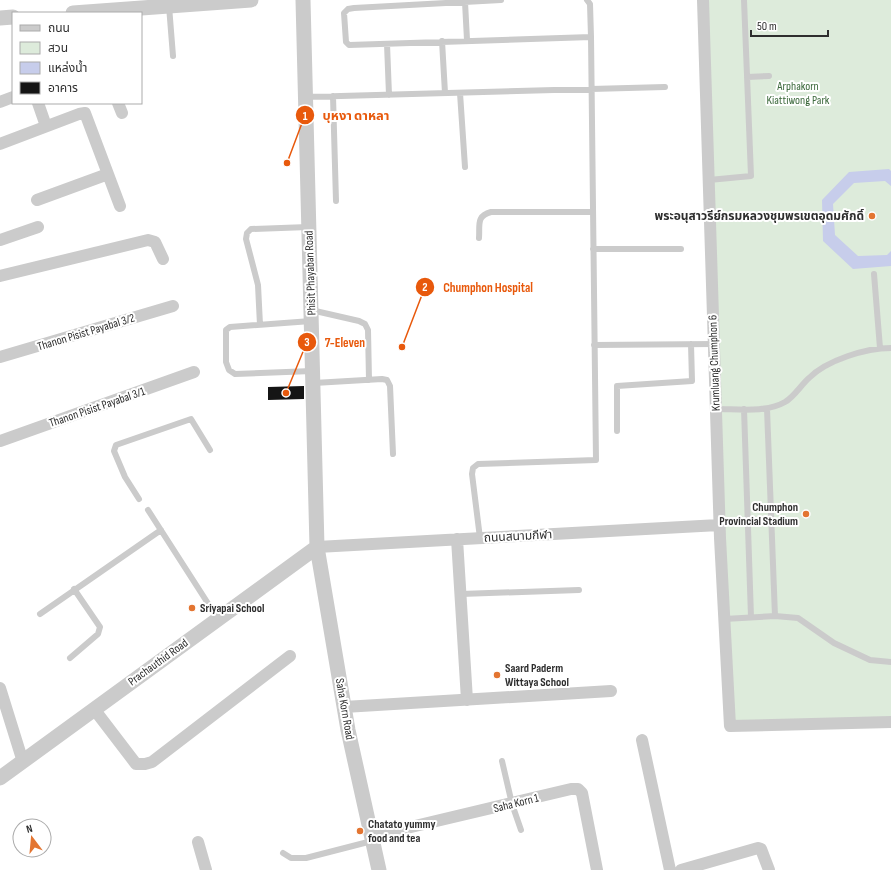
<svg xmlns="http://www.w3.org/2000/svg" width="891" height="870" font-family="'Sofia Sans Condensed','Noto Sans Thai',sans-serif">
  <rect width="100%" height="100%" fill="#fff"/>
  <path fill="#ddebdb" d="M703,0H891V720L730,726Z"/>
  <path fill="#c7cdeb" d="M889,169L891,171V186L885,181L854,183L833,204L835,235L858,256L887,255L891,251V266L853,269L823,241L822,200L849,172Z"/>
  <path fill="#151515" d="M304,386V399L268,400V387Z"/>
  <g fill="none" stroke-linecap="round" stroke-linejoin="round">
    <path stroke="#cbcbcb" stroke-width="6" d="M501,0L354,8L348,9L344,13L346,42L349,45L591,37
      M465,2L467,40
      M169,6L173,56
      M442,41L445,93
      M387,44L389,95
      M747,77L769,76
      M460,93L465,167
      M333,96L336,201
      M305,97L665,87
      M709,180L751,176L744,0
      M479,238C480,225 476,216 491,212H592
      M593,249H681
      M874,274L880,348
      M311,310L359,321L365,324L368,330L369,380
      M311,321L230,327L226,330V362L229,370L235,374L312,371
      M260,325L258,285L246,239L247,233L251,229L308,227
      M594,345L714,344
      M314,383L382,379L387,380L390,386L393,454
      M716,409C738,409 766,413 785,402C794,397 801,385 809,378C827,360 866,348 891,348
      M744,409L751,617
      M767,409L775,616
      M617,431V386L692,381L691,344
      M139,499L125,477L114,451L116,445L191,419L210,450
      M148,510L218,619
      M480,538L472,474L473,468L478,464L596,460L591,37L590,4L587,0
      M461,594L579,590
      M40,614L161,530
      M724,619L775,616L798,618L834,643L870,660L891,662
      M70,658L98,634L100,627L74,589
      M502,761L512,804L521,830
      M283,853L291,858H306L372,841"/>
    <path stroke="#cbcbcb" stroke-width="12" d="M703,0L720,538L730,726L891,722
      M0,102L13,97
      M38,103L46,126
      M118,103L122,113
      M0,144L79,114L85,113L120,206
      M37,200L108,174
      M0,240L38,227
      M0,276L148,240L155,242L163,259
      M0,357L173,306
      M0,441L194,372
      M457,539L467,700
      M317,547L719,525
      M0,688L23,762
      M344,707L611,691
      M94,709L136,764H145L152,762L290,656
      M642,740L670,870
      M373,836L571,789H578L582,793L597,870
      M198,842L206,870
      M681,870L758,848L761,849L769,870"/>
    <path stroke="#cbcbcb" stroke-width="15" d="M303,0L317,547L348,730L379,870
      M73,13L251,0
      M0,18L13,17
      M0,778L317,547"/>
  </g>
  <g fill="#e37531" stroke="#fff" stroke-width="1.5">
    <circle cx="872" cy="216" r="4"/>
    <circle cx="806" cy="514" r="4"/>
    <circle cx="192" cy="608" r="4"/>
    <circle cx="497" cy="675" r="4"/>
    <circle cx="360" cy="831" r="4"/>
  </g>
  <g text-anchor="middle" stroke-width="4" stroke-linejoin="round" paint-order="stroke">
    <g font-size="12" fill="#3c693c" stroke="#fff">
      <text x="798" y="90">Arphakorn<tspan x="798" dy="14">Kiattiwong Park</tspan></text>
    </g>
    <g font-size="12" font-weight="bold" fill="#2e2e2e" stroke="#fff" text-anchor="start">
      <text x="864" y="220" text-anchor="end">พระอนุสาวรีย์กรมหลวงชุมพรเขตอุดมศักดิ์</text>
      <text x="798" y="511" text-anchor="end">Chumphon<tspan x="798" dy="14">Provincial Stadium</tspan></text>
      <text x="200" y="612">Sriyapai School</text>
      <text x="505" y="672">Saard Paderm<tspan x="505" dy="14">Wittaya School</tspan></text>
      <text x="368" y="828">Chatato yummy<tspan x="368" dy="14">food and tea</tspan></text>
    </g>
    <g font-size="12" fill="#2e2e2e" stroke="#fff">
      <text transform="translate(310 273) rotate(-92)" y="4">Phisit Phayaban Road</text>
      <text transform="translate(86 332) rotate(-17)" y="4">Thanon Pisist Payabal 3/2</text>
      <text transform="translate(714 363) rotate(-92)" y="4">Krumluang Chumphon 6</text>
      <text transform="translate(97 407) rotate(-19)" y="4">Thanon Pisist Payabal 3/1</text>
      <text transform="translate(518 536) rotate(-3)" y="4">ถนนสนามกีฬา</text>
      <text transform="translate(158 662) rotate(-36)" y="4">Prachauthid Road</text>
      <text transform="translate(345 709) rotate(80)" y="4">Saha Korn Road</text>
      <text transform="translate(516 803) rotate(-14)" y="4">Saha Korn 1</text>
    </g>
  </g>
  <path fill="none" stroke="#e8590c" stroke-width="1.5" d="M287 163L305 115M402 347L425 287M286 393L307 342"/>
  <g fill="#e8590c" stroke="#fff" stroke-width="1.5">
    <circle cx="287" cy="163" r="4"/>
    <circle cx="402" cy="347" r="4"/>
    <circle cx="286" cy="393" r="4"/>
    <circle cx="305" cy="115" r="10"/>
    <circle cx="425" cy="287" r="10"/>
    <circle cx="307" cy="342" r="10"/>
  </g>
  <g font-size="12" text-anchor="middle" font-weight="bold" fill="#fff">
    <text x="305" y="120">1</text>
    <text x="425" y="291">2</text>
    <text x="307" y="346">3</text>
  </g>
  <g font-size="13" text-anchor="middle" font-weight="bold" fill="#e8590c" stroke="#fff" stroke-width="4" stroke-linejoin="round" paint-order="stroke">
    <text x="356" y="120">บุหงา ดาหลา</text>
    <text x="488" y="292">Chumphon Hospital</text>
    <text x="345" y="347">7-Eleven</text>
  </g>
  <rect x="12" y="12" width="130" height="92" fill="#ffffff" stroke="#ababab"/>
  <rect x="20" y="25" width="20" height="6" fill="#cbcbcb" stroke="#ababab"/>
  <text x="48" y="32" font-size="12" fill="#2e2e2e">ถนน</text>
  <rect x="20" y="42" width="20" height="12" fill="#ddebdb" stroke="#ababab"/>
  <text x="48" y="52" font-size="12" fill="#2e2e2e">สวน</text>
  <rect x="20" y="62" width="20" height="12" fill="#c7cdeb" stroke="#ababab"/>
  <text x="48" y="72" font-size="12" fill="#2e2e2e">แหล่งน้ำ</text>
  <rect x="20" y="82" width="20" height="12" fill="#151515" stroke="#ababab"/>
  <text x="48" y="92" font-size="12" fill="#2e2e2e">อาคาร</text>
  <g transform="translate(32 838) rotate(344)"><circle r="19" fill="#ffffff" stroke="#ababab"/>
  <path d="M0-3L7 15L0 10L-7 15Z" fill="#e37531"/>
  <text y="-6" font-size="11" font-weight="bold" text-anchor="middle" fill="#2e2e2e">N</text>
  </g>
  <path d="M751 30v6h77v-6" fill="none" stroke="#2e2e2e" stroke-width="2"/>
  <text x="757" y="30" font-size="12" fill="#2e2e2e" stroke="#ffffff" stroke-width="3" paint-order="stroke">50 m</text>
</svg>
